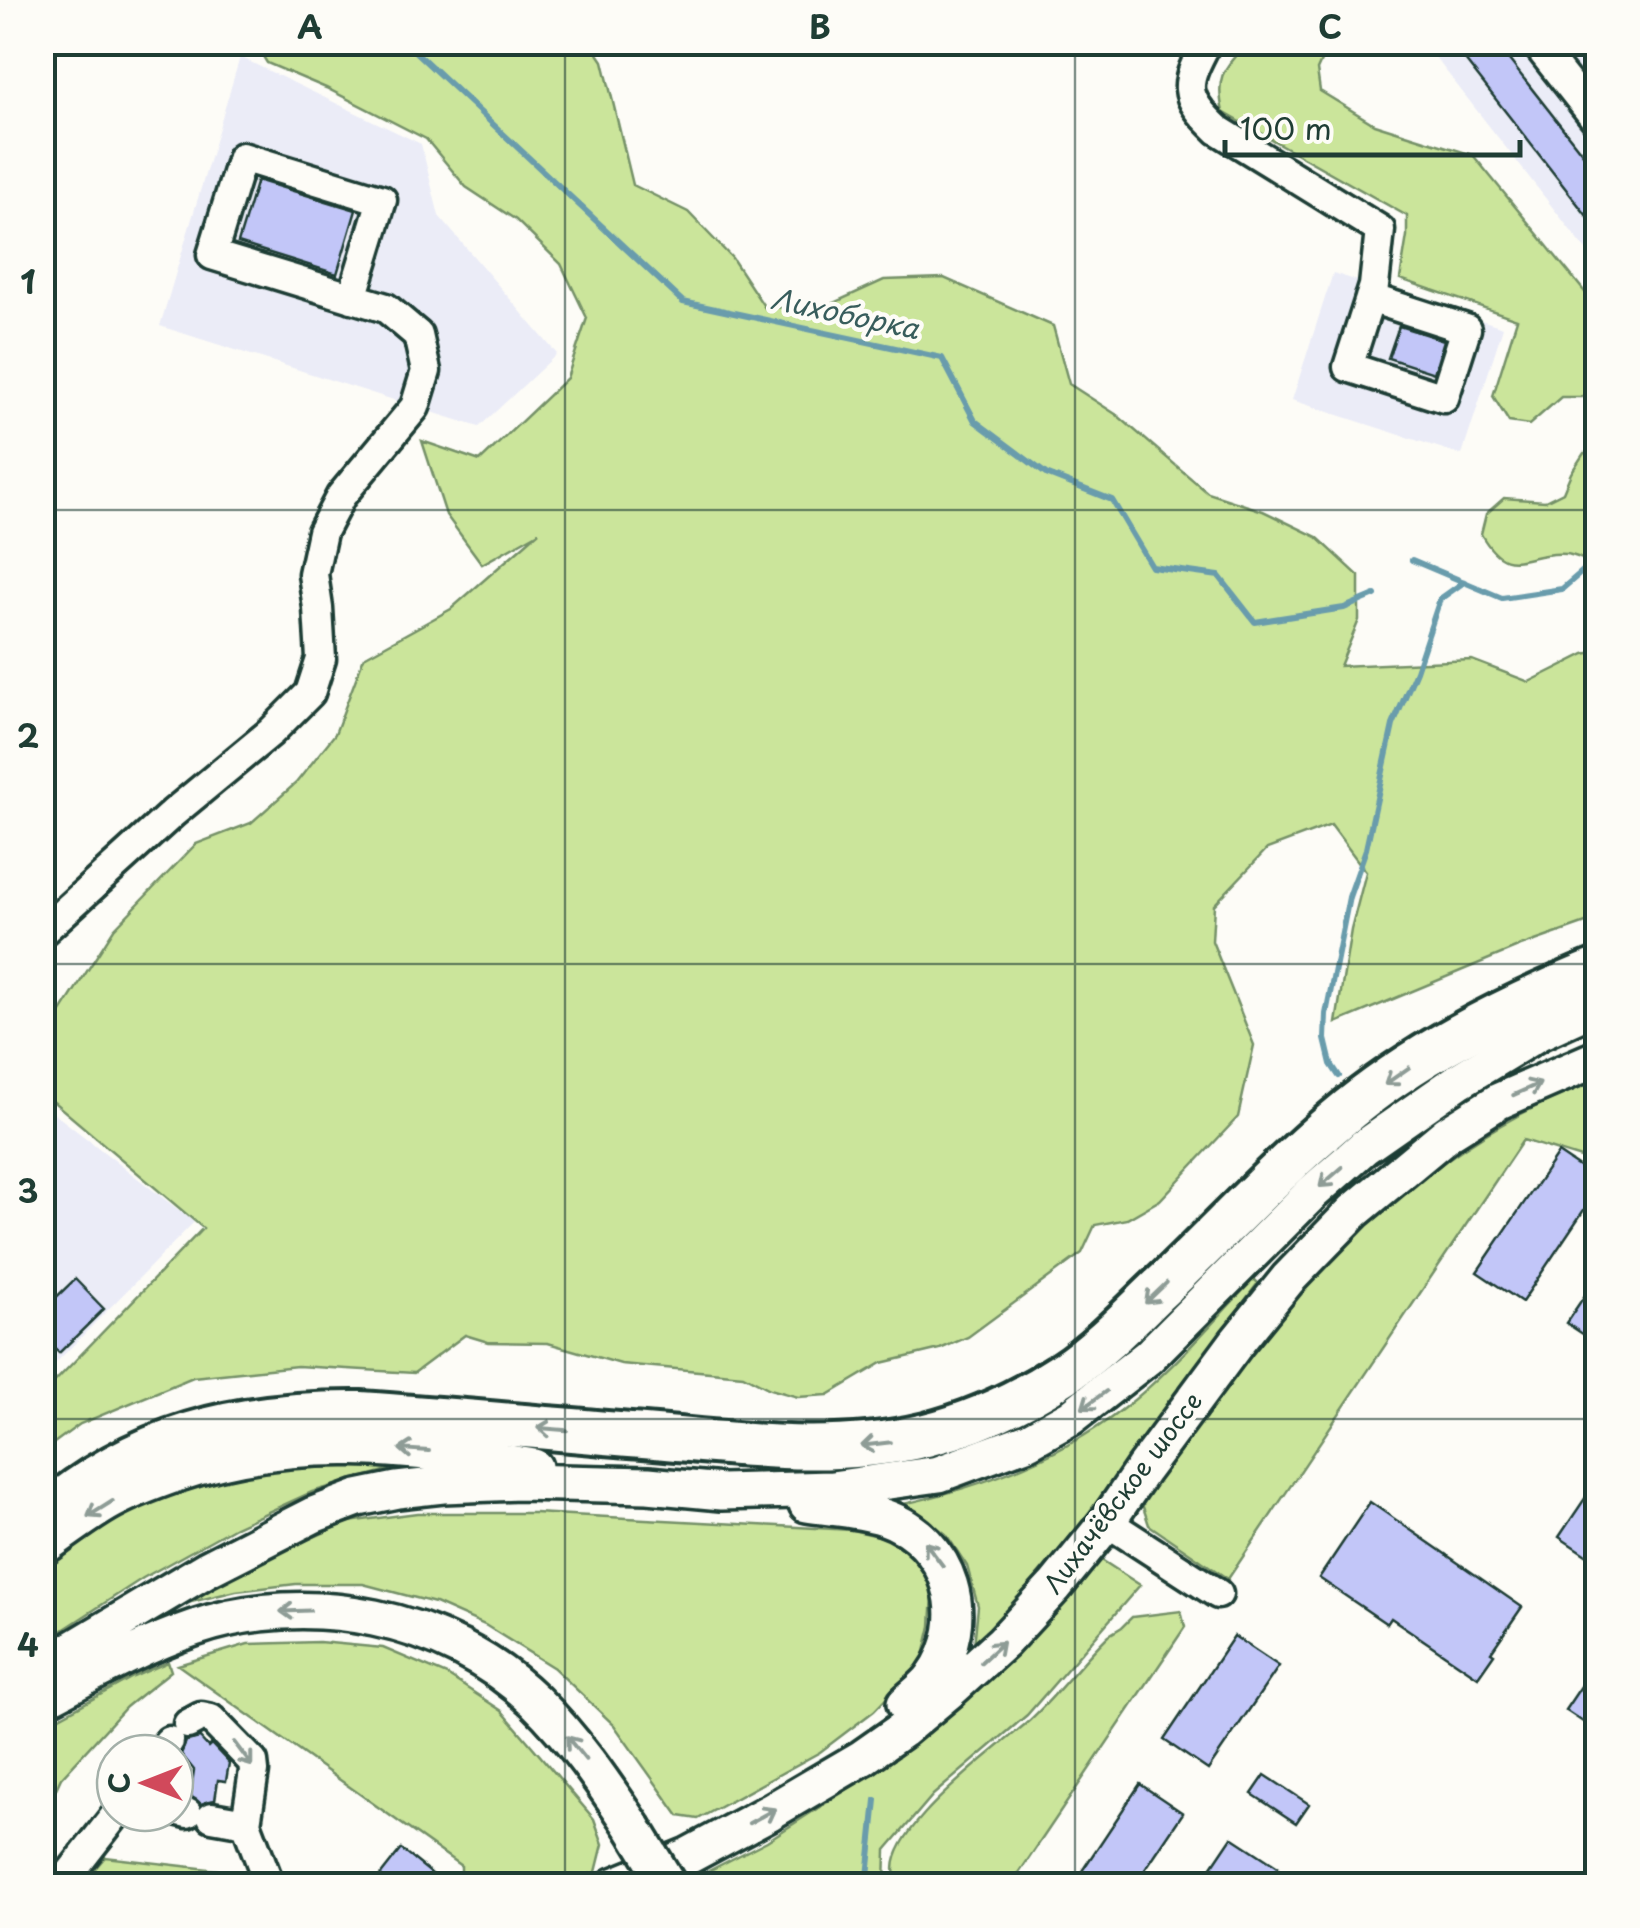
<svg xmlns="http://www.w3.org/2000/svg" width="1640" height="1928" font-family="'Playpen Sans',sans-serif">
  <rect width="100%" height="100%" fill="#fdfcf7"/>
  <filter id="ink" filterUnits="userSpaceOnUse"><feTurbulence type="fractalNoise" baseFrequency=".01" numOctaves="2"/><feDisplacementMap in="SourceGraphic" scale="20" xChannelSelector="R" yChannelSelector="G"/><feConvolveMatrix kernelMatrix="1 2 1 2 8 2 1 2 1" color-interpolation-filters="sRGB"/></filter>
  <g filter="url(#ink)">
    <path fill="#ebecf7" d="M1424,43H1597V264Z
      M240,57L421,144L439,216L557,354L479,427L160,326Z
      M1333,273L1503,327L1462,455L1292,400Z
      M42,1104L194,1222L43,1376H42Z"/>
    <path fill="#cbe59b" stroke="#759168" stroke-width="2.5" d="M255,43H591L603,61L633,185L688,212L732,258L765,308L827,306L884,280L944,278L1053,326L1069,384L1117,415L1208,493L1263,511L1317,537L1359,576V620L1340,666L1472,660L1529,682L1585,654L1597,651V919L1518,947L1336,1023L1351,930L1366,872L1331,825L1267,849L1214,905L1212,941L1254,1045L1238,1117L1160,1200L1127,1219L1095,1225L1082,1253L968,1337L940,1349L882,1363L828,1395L798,1397L770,1389L743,1375L621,1364L548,1343L488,1342L465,1335L414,1373L297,1366L193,1377L80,1424L43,1451V1394L203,1228L43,1093V1040L114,929L196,844L251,823L296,783L335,734L364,657L451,609L539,532L482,564L446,515L422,441L480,461L567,378L587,318L561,264L516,220L466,187L426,139L326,88L267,63Z
      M1247,43H1329L1317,70L1320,91L1374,124L1473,155L1597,307V379L1594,380L1582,397H1561L1529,425L1509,422L1493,396L1517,319L1400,279L1407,236V216L1223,112C1215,75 1224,69 1247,43Z
      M1584,453L1597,454V563C1586,563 1578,555 1566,554C1525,550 1508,582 1481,534L1486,514L1504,498L1545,501L1563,492L1571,473Z
      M1597,1081V1163L1523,1140L1228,1579L1149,1525L1140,1498C1170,1457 1199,1414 1230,1374C1326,1253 1448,1132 1597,1081Z
      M1254,1279L1258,1283L1174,1394L1082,1522L1027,1588L974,1646L978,1606L967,1566L946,1534L923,1516L894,1506C975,1489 1058,1460 1124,1408C1172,1371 1212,1322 1254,1279Z
      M416,1462L312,1492L235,1527L143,1578L43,1643L42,1571L51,1561L114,1516L225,1471L289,1464Z
      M417,1513H534L852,1530L892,1539L922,1562L933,1594L931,1626L923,1660L874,1711L820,1752L698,1819L679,1816L614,1725L554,1668L485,1625L435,1603L363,1584H296L236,1591L179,1605L277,1553L348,1522Z
      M1097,1557L1140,1585L1027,1715L933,1795L886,1850L885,1885L696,1886L693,1879L767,1841L888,1763L967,1697Z
      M1181,1611L1185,1627L1011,1885H984L914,1878L907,1885H900C864,1843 1003,1745 1030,1720C1058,1694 1081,1662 1109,1635L1122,1627L1132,1617Z
      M319,1642L383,1648L447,1675L502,1711L594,1819L603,1844L596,1872L556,1885H461V1866L178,1665L248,1644Z
      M168,1662L171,1671L126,1707L61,1778L43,1817V1726L133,1677Z
      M105,1857L226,1871L245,1877L253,1885H81Z"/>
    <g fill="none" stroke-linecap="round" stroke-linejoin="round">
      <path stroke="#699cac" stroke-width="6" d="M405,42L683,302L942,358L975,421L1046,474L1112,500L1152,567L1219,576L1255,622L1344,608L1375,595
        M1412,560L1502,598L1562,589L1598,558
        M1339,1076L1331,1064L1325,1039L1326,1014L1349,897L1366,849L1393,725L1416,671L1440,599L1464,582
        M867,1886L876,1800"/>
    </g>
    <path fill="#c2c6f8" stroke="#1f3d34" stroke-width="2.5" d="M1451,42H1495L1598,173V230Z
      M257,180L356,210L337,274L238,243Z
      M1399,326L1444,340L1434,373L1388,358Z
      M1558,1153L1598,1180V1189L1522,1302L1477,1272Z
      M1598,1276V1344L1566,1323Z
      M75,1279L104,1309L59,1353L42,1337V1311Z
      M1598,1479V1563L1559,1537Z
      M1370,1502L1522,1607L1491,1652L1494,1654L1478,1677L1391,1618L1387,1624L1319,1578Z
      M1234,1636L1279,1666L1208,1770L1164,1740Z
      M1598,1661V1732L1565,1710Z
      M200,1738L208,1747L211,1744L229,1763L226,1781L218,1780L215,1800L201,1804L190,1796L194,1770L181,1754L186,1741Z
      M1265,1775L1309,1804L1296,1823L1252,1794Z
      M1140,1784L1183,1813L1134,1886H1072Z
      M1232,1837L1278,1867L1265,1886H1199Z
      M401,1849L447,1886H372Z"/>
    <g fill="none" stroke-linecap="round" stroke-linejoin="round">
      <g stroke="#1f3d34" stroke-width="35">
        <path id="minor" d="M1207,42C1184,85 1181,95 1218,130L1380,230L1374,286L1348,367L1444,398L1466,329L1370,298
          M1535,42L1598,122
          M42,932L173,813L271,732L310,693L321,659L318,608L313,574L322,532L341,496L415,407L426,371L418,335L386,308L212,255L242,157L382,200L352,298
          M1107,1522L1218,1594
          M188,1724L201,1717L211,1719L253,1762L254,1771L246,1823
          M160,1753L169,1741
          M175,1810L187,1813
          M212,1817L246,1823L270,1886
          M60,1886L117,1813"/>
      </g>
      <g stroke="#1f3d34" stroke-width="42">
        <path id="major" d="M807,1504C832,1508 860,1509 884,1517C951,1540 975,1620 933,1677C926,1687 914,1695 905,1704
          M42,1548C63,1533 84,1517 106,1504C128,1491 153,1482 176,1474C293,1433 414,1447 534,1467
          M42,1670L73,1649L207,1569L313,1515L358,1498L397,1490L443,1485L519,1482L648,1485L722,1492L832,1489L939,1474L1028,1441L1071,1417L1148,1357L1313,1192L1364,1147L1460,1080L1539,1032L1598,1005
          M42,1700C92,1674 141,1646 194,1628C308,1589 447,1616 535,1701C573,1738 603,1782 633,1827
          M614,1886L688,1856L770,1812L862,1758L902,1730L950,1690L1003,1642L1055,1586L1107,1522L1143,1469L1237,1342L1288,1279L1354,1211L1448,1133L1499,1101L1598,1058"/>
      </g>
      <g stroke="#1f3d34" stroke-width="50">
        <path id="highway" d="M42,1517C138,1435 237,1412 360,1413C459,1420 557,1429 655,1437C748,1445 834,1457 926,1435C974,1423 1023,1400 1064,1373C1097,1351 1126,1321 1155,1293C1216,1236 1272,1174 1336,1120C1412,1055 1505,1008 1598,970"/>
      </g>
      <use href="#minor" stroke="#fdfcf7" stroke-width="28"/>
      <use href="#major" stroke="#fdfcf7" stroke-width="35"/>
      <use href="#highway" stroke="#fdfcf7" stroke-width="42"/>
      <g stroke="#1f3d34" stroke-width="42" stroke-linecap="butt">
        <path id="major-bridge" d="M633,1827L669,1886"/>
      </g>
      <use href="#major-bridge" stroke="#fdfcf7" stroke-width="35"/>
    </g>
    <defs><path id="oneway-shaft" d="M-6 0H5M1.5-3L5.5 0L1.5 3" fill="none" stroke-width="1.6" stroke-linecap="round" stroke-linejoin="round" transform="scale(2.5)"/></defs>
    <g stroke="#8e9c96">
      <use href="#oneway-shaft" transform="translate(1397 1076) rotate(145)"/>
      <use href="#oneway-shaft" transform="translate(1527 1089) rotate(-24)"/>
      <use href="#oneway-shaft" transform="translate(1331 1177) rotate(139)"/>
      <use href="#oneway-shaft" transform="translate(1156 1293) rotate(136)"/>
      <use href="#oneway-shaft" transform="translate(1094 1400) rotate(144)"/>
      <use href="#oneway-shaft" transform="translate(552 1429) rotate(-175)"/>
      <use href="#oneway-shaft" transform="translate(876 1444) rotate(173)"/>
      <use href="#oneway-shaft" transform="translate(414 1450) rotate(-176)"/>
      <use href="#oneway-shaft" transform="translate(100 1509) rotate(148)"/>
      <use href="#oneway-shaft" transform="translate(934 1554) rotate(-127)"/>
      <use href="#oneway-shaft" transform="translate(295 1611) rotate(178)"/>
      <use href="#oneway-shaft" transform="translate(992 1652) rotate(-43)"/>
      <use href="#oneway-shaft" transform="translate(576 1748) rotate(-129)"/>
      <use href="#oneway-shaft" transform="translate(243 1754) rotate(53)"/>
      <use href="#oneway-shaft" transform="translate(762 1816) rotate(-29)"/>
    </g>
  </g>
  <path fill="none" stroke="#1f3d34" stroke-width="2.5" stroke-opacity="0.55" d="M565,42V1886M1075,42V1886M42,510H1598M42,964H1598M42,1419H1598"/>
  <g text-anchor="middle" stroke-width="9" stroke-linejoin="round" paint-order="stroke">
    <g font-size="25" fill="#1f3d34" stroke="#fdfcf7">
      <text transform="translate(1123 1493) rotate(-53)" y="9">Лихачёвское шоссе</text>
    </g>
    <g font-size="28" font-style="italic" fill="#385d5c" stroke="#fdfcf7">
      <text transform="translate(845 314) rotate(12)" y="10">Лихоборка</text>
    </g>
  </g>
  <rect width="1640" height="1928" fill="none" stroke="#fdfcf7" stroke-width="110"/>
  <g transform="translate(145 1783) rotate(270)"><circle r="48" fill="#fdfcf7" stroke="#a4b0a9" stroke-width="2.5"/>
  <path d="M0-8L18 38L0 25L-18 38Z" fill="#d1495b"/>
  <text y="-15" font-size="28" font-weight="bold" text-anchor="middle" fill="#1f3d34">С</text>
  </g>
  <path d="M1225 140v15h295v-15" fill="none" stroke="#1f3d34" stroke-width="5"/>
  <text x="1240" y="140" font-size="30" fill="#1f3d34" stroke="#fdfcf7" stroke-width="8" paint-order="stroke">100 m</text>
  <rect x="55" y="55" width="1530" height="1818" fill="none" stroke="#1f3d34" stroke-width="4"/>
  <g font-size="32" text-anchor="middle" font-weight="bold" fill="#1f3d34">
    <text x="310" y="39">A</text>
    <text x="820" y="39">B</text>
    <text x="1330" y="39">C</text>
    <text x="28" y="294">1</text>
    <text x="28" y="748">2</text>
    <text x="28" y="1203">3</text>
    <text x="28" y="1657">4</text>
  </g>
</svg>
